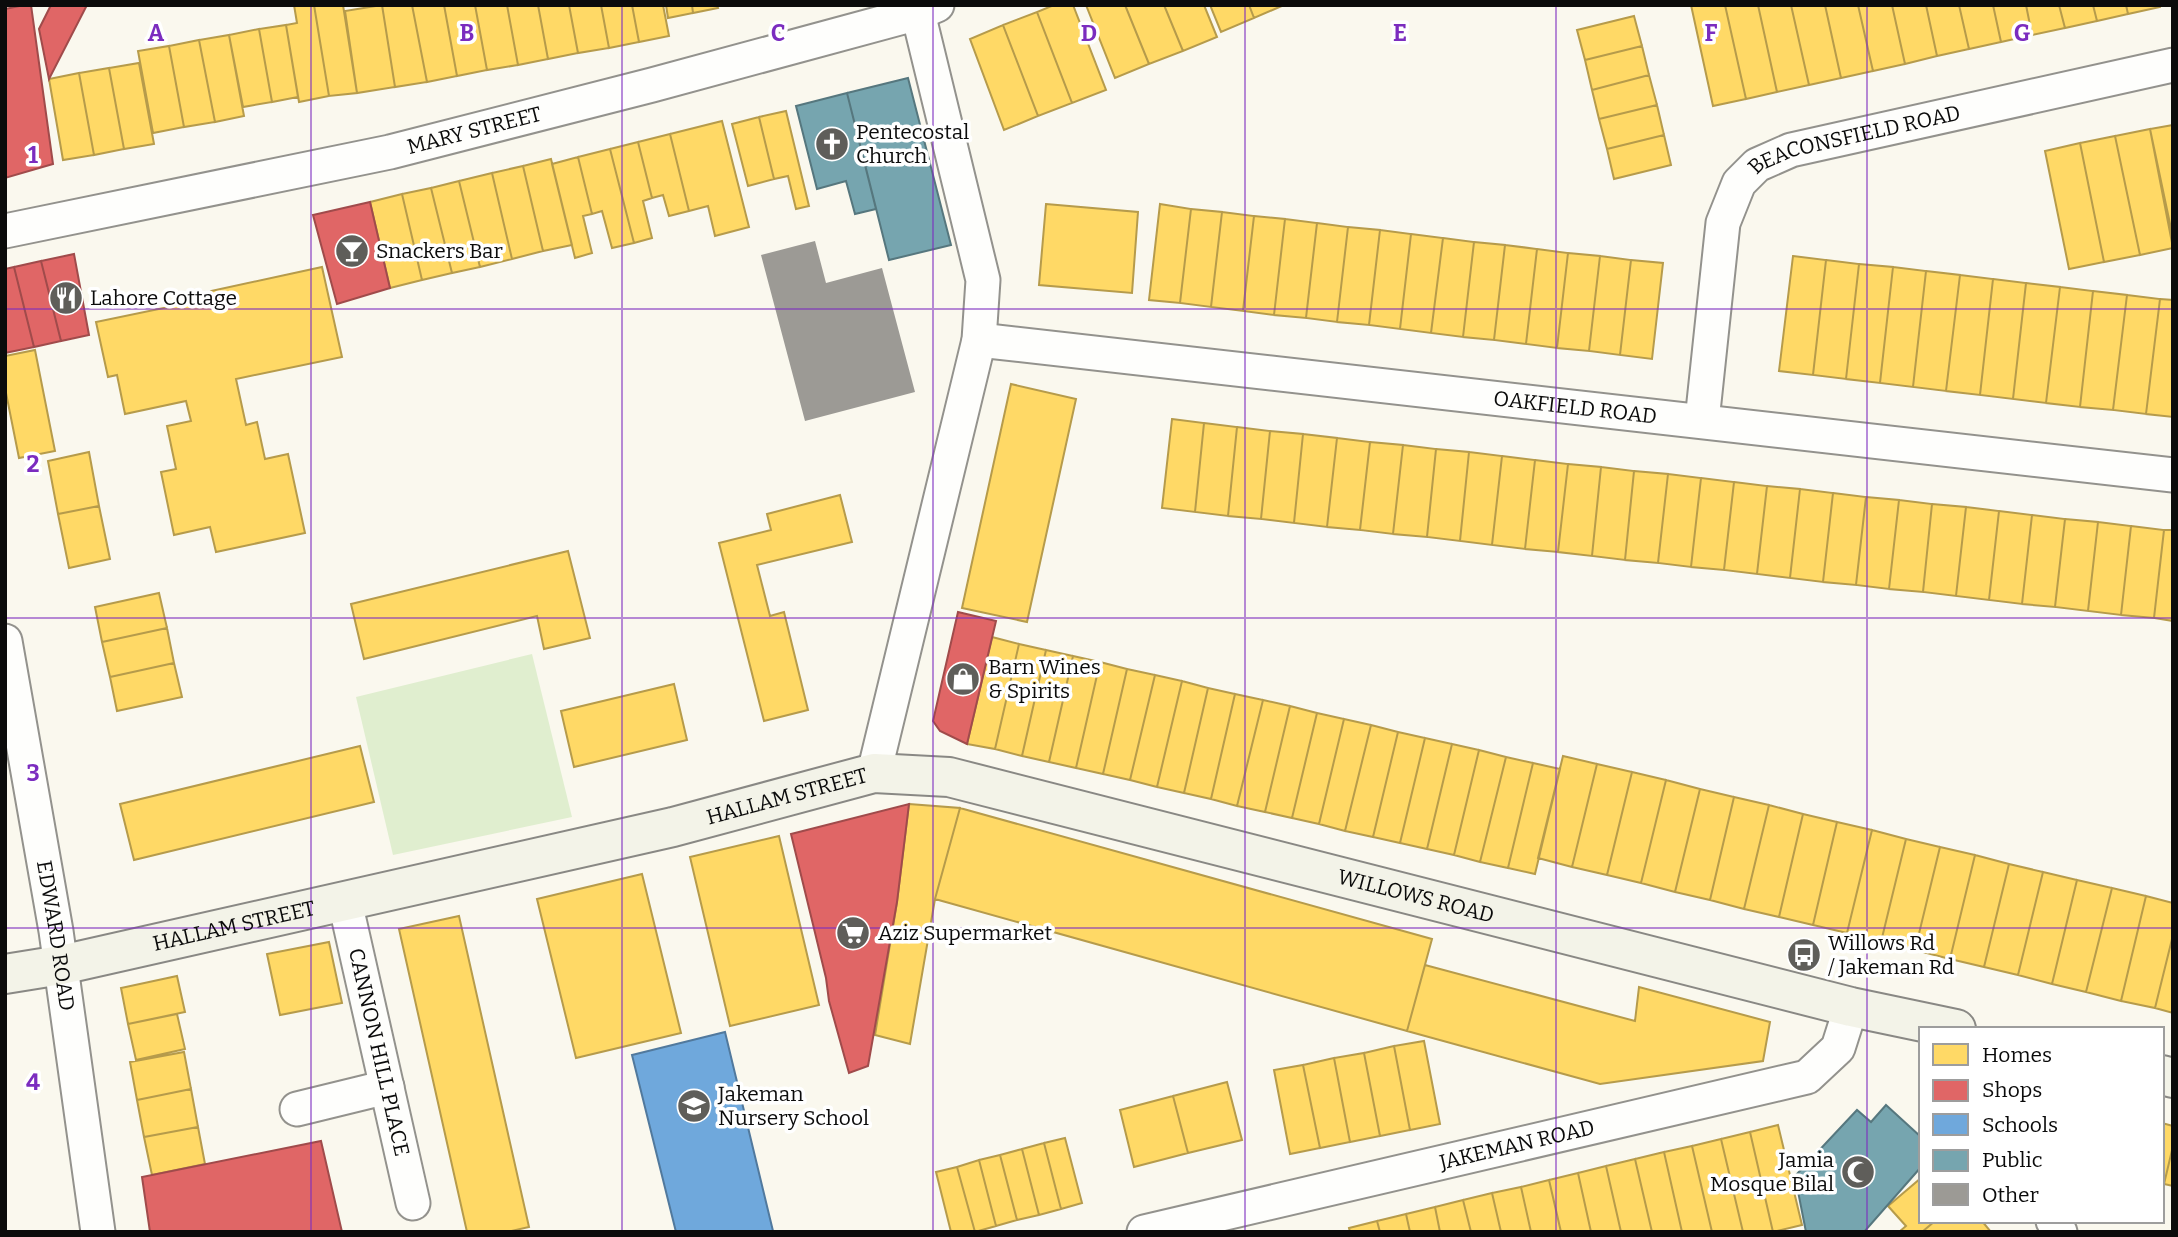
<svg xmlns="http://www.w3.org/2000/svg" width="2178" height="1237" font-family="Bitter,serif">
  <rect width="100%" height="100%" fill="#faf8ee"/>
  <path fill="#e0eecf" d="M532,654L572,817L393,855L356,697Z"/>
  <path fill="#ffd966" stroke="#b69b4b" stroke-width="2" d="M294,5H314L329,96L299,102L286,25L297,23Z
    M314,5H343L357,93L329,96Z
    M382,5L395,87L357,93L345,11Z
    M382,5H412L427,82L395,87Z
    M412,5H444L457,76L427,82Z
    M444,5H475L487,70L457,76Z
    M475,5H507L518,65L487,70Z
    M507,5H538L548,59L518,65Z
    M538,5H569L578,53L548,59Z
    M569,5H601L609,48L578,53Z
    M601,5H632L639,42L609,48Z
    M632,5H663L669,36L639,42Z
    M666,5H692L693,13L668,18Z
    M692,5H717L718,8L693,13Z
    M1054,5H1073L1106,90L1072,103L1037,12Z
    M1086,5H1125L1149,64L1115,78Z
    M1125,5H1164L1183,51L1149,64Z
    M1164,5H1204L1217,37L1183,51Z
    M1210,5H1249L1254,18L1221,32Z
    M1249,5H1284L1254,18Z
    M1691,5H1725L1746,99L1713,106Z
    M1725,5H1758L1777,92L1746,99Z
    M1758,5H1791L1809,85L1777,92Z
    M1791,5H1825L1841,78L1809,85Z
    M1825,5H1858L1873,71L1841,78Z
    M1858,5H1892L1905,64L1873,71Z
    M1892,5H1926L1937,56L1905,64Z
    M1926,5H1959L1969,49L1937,56Z
    M1959,5H1993L2001,42L1969,49Z
    M1993,5H2026L2032,35L2001,42Z
    M2026,5H2059L2065,28L2032,35Z
    M2059,5H2093L2097,21L2065,28Z
    M2093,5H2126L2128,14L2097,21Z
    M2126,5H2160V7L2128,14Z
    M1037,12L1072,103L1038,116L1003,25Z
    M1634,16L1642,46L1585,60L1577,30Z
    M286,25L298,97L272,102L259,29Z
    M1003,25L1038,116L1004,130L970,39Z
    M259,29L272,102L243,107L229,35Z
    M229,35L244,116L215,122L199,40Z
    M199,40L215,122L184,127L169,46Z
    M169,46L184,127L153,133L138,51Z
    M1642,46L1649,75L1592,90L1585,60Z
    M139,63L154,144L124,149L109,68Z
    M109,68L124,149L94,155L79,73Z
    M79,73L94,155L63,160L49,79Z
    M1649,75L1657,105L1599,119L1592,90Z
    M1657,105L1664,135L1607,149L1599,119Z
    M786,111L809,206L796,209L788,176L774,179L759,117Z
    M759,117L774,179L748,186L732,124Z
    M722,121L749,227L715,236L708,206L689,211L670,134Z
    M2173,125V238L2150,129Z
    M2150,129L2173,248L2140,255L2115,136Z
    M670,134L689,211L669,216L663,195L652,198L638,142Z
    M1664,135L1671,165L1614,179L1607,149Z
    M2115,136L2140,255L2104,262L2080,143Z
    M638,142L652,198L643,201L652,238L634,243L610,149Z
    M2080,143L2104,262L2069,269L2045,151Z
    M610,149L634,243L612,248L602,211L592,214L578,157Z
    M578,157L592,214L583,216L592,253L575,258L552,164Z
    M551,159L572,245L543,251L523,166Z
    M523,166L543,251L512,259L492,173Z
    M492,173L512,259L480,267L459,181Z
    M459,181L480,267L452,273L431,188Z
    M431,188L452,273L422,280L402,194Z
    M402,194L422,280L390,288L370,202Z
    M1046,204L1138,212L1132,293L1039,285Z
    M1160,204L1191,209L1180,303L1149,300Z
    M1191,209L1222,212L1211,307L1180,303Z
    M1222,212L1254,216L1243,311L1211,307Z
    M1254,216L1285,219L1274,315L1243,311Z
    M1285,219L1317,223L1306,318L1274,315Z
    M1317,223L1348,227L1337,322L1306,318Z
    M1348,227L1380,230L1369,325L1337,322Z
    M1380,230L1411,234L1400,329L1369,325Z
    M1411,234L1443,238L1431,333L1400,329Z
    M1443,238L1474,242L1463,337L1431,333Z
    M1474,242L1505,245L1494,340L1463,337Z
    M1505,245L1537,249L1526,344L1494,340Z
    M1537,249L1568,253L1557,348L1526,344Z
    M1568,253L1600,256L1589,351L1557,348Z
    M1600,256L1631,260L1620,355L1589,351Z
    M1793,256L1826,260L1813,375L1779,371Z
    M1631,260L1663,263L1652,359L1620,355Z
    M1826,260L1859,264L1846,379L1813,375Z
    M1859,264L1893,267L1880,383L1846,379Z
    M322,267L342,357L236,379L246,425L257,422L265,459L288,454L305,533L216,552L210,527L174,535L161,472L176,469L167,426L191,421L186,401L125,414L117,375L108,377L96,322L212,298L211,291Z
    M1893,267L1926,271L1913,387L1880,383Z
    M1926,271L1960,275L1946,391L1913,387Z
    M1960,275L1993,279L1980,395L1946,391Z
    M1993,279L2026,283L2013,399L1980,395Z
    M2026,283L2060,287L2046,403L2013,399Z
    M2060,287L2093,291L2080,407L2046,403Z
    M2093,291L2127,295L2113,410L2080,407Z
    M2127,295L2160,299L2146,414L2113,410Z
    M2160,299L2173,300V417L2146,414Z
    M35,350L55,451L19,458L5,388V356Z
    M1011,384L1076,399L1027,622L962,608Z
    M1172,419L1204,423L1195,512L1162,508Z
    M1204,423L1237,427L1228,516L1195,512Z
    M1237,427L1270,431L1261,519L1228,516Z
    M1270,431L1303,434L1294,523L1261,519Z
    M1303,434L1337,438L1327,527L1294,523Z
    M1337,438L1370,442L1360,530L1327,527Z
    M1370,442L1403,445L1393,534L1360,530Z
    M1403,445L1436,449L1427,537L1393,534Z
    M1436,449L1469,452L1460,541L1427,537Z
    M89,452L99,506L58,514L48,461Z
    M1469,452L1502,456L1492,545L1460,541Z
    M1502,456L1535,460L1525,549L1492,545Z
    M1535,460L1568,464L1558,552L1525,549Z
    M1568,464L1601,467L1592,556L1558,552Z
    M1601,467L1634,471L1625,560L1592,556Z
    M1634,471L1668,474L1658,563L1625,560Z
    M1668,474L1701,478L1691,567L1658,563Z
    M1701,478L1734,482L1724,570L1691,567Z
    M1734,482L1767,486L1757,574L1724,570Z
    M1767,486L1800,489L1790,578L1757,574Z
    M1800,489L1833,493L1823,582L1790,578Z
    M1833,493L1866,497L1856,585L1823,582Z
    M840,495L852,542L757,565L770,616L784,612L808,710L764,721L719,543L771,530L767,514Z
    M1866,497L1899,500L1889,589L1856,585Z
    M1899,500L1932,504L1923,592L1889,589Z
    M1932,504L1966,507L1956,596L1923,592Z
    M99,506L110,559L69,568L58,514Z
    M1966,507L1999,511L1989,600L1956,596Z
    M1999,511L2032,515L2022,604L1989,600Z
    M2032,515L2065,519L2055,607L2022,604Z
    M2065,519L2098,522L2088,611L2055,607Z
    M2098,522L2131,526L2121,615L2088,611Z
    M2131,526L2164,530L2154,618L2121,615Z
    M2164,530H2173V621L2154,618Z
    M568,551L590,638L544,649L537,616L364,659L351,604Z
    M159,593L167,628L102,642L95,607Z
    M167,628L174,663L110,677L102,642Z
    M992,637L1019,644L995,749L967,744Z
    M1019,644L1046,650L1022,756L995,749Z
    M1046,650L1073,656L1049,762L1022,756Z
    M1073,656L1100,662L1076,768L1049,762Z
    M1100,662L1127,669L1103,774L1076,768Z
    M174,663L182,697L117,711L110,677Z
    M1127,669L1155,675L1130,780L1103,774Z
    M1155,675L1182,681L1157,787L1130,780Z
    M1182,681L1208,688L1184,793L1157,787Z
    M674,684L687,740L574,767L561,711Z
    M1208,688L1235,694L1211,799L1184,793Z
    M1235,694L1263,700L1237,806L1211,799Z
    M1263,700L1290,706L1265,812L1237,806Z
    M1290,706L1317,713L1292,818L1265,812Z
    M1317,713L1344,719L1319,824L1292,818Z
    M1344,719L1371,725L1345,831L1319,824Z
    M1371,725L1398,732L1373,837L1345,831Z
    M1398,732L1425,738L1400,843L1373,837Z
    M1425,738L1452,744L1427,849L1400,843Z
    M1452,744L1479,750L1454,855L1427,849Z
    M360,746L374,802L134,860L120,804Z
    M1479,750L1506,757L1480,862L1454,855Z
    M1563,756L1597,764L1572,867L1538,858Z
    M1506,757L1533,763L1508,868L1480,862Z
    M1533,763L1560,769L1535,874L1508,868Z
    M1597,764L1632,772L1607,875L1572,867Z
    M1632,772L1666,780L1641,883L1607,875Z
    M1666,780L1700,789L1675,892L1641,883Z
    M1700,789L1734,797L1710,900L1675,892Z
    M1734,797L1769,805L1744,909L1710,900Z
    M909,804L960,808L935,899L910,1044L875,1035L897,902Z
    M1769,805L1803,814L1779,917L1744,909Z
    M960,808L1432,939L1407,1031L935,899Z
    M1803,814L1837,822L1813,925L1779,917Z
    M1837,822L1872,830L1847,933L1813,925Z
    M1872,830L1906,839L1881,942L1847,933Z
    M779,836L819,1005L730,1026L690,857Z
    M1906,839L1940,847L1915,950L1881,942Z
    M1940,847L1975,855L1950,959L1915,950Z
    M1975,855L2009,864L1984,967L1950,959Z
    M2009,864L2043,872L2018,975L1984,967Z
    M2043,872L2077,880L2052,984L2018,975Z
    M642,874L681,1033L576,1058L537,899Z
    M2077,880L2112,888L2086,992L2052,984Z
    M2112,888L2146,896L2121,1001L2086,992Z
    M2146,896L2173,903V935L2155,1008L2121,1001Z
    M459,916L529,1227L507,1232H467L399,929Z
    M2173,935V1013L2155,1008Z
    M329,942L342,1003L280,1015L267,954Z
    M1425,965L1635,1021L1639,987L1770,1022L1763,1061L1600,1084L1407,1031Z
    M177,976L185,1012L128,1024L121,988Z
    M177,1014L185,1049L136,1060L128,1024Z
    M1424,1041L1440,1124L1410,1130L1394,1046Z
    M1394,1046L1410,1130L1380,1136L1364,1053Z
    M184,1052L191,1089L137,1100L130,1062Z
    M1364,1053L1380,1136L1350,1142L1334,1058Z
    M1334,1058L1350,1142L1320,1148L1303,1065Z
    M1303,1065L1320,1148L1290,1154L1274,1070Z
    M1227,1082L1242,1140L1188,1153L1173,1096Z
    M191,1089L198,1127L144,1137L137,1100Z
    M1173,1096L1188,1153L1134,1167L1120,1110Z
    M2162,1123L2173,1126V1146L2164,1184H2162Z
    M1778,1125L1802,1225L1773,1232L1750,1132Z
    M198,1127L205,1164L152,1175L144,1137Z
    M1750,1132L1773,1232H1743L1721,1139Z
    M1065,1138L1082,1203L1061,1209L1044,1143Z
    M1721,1139L1743,1232H1712L1692,1146Z
    M1044,1143L1061,1209L1039,1215L1022,1149Z
    M1692,1146L1712,1232H1682L1664,1152Z
    M2173,1146V1186L2164,1184Z
    M1022,1149L1039,1215L1017,1220L1000,1155Z
    M1664,1152L1682,1232H1652L1635,1159Z
    M1000,1155L1017,1220L996,1226L979,1160Z
    M1635,1159L1652,1232H1621L1606,1166Z
    M979,1160L996,1226L975,1232L957,1167Z
    M1606,1166L1621,1232H1591L1578,1173Z
    M957,1167L975,1232H951L936,1172Z
    M1578,1173L1591,1232H1561L1549,1180Z
    M1921,1178V1221H1935L1922,1232H1899L1906,1226L1888,1206Z
    M1549,1180L1561,1232H1531L1521,1187Z
    M1521,1187L1531,1232H1501L1492,1193Z
    M1492,1193L1501,1232H1471L1463,1200Z
    M1463,1200L1471,1232H1440L1435,1207Z
    M1435,1207L1440,1232H1410L1406,1214Z
    M1406,1214L1410,1232H1380L1377,1221Z
    M1377,1221L1380,1232H1350L1349,1228Z
    M1935,1221H1982L1991,1232H1922Z"/>
  <path fill="#e06666" stroke="#a04b4b" stroke-width="2" d="M24,5H31L53,164L5,178V9Z
    M51,5H87L49,79L39,29Z
    M370,202L390,288L337,304L313,215Z
    M74,254L89,335L61,341L41,261Z
    M41,261L61,341L34,347L14,267Z
    M14,267L34,347L5,353V269Z
    M958,612L996,621L967,744L940,731L933,721Z
    M909,804L897,902L868,1066L849,1073L829,1001L826,978L791,834Z
    M321,1141L342,1232H150L142,1177Z"/>
  <path fill="#6fa8dc" stroke="#51799d" stroke-width="2" d="M725,1032L773,1231L676,1232L632,1055Z"/>
  <path fill="#76a5af" stroke="#56777e" stroke-width="2" d="M908,78L951,245L889,260L847,93Z
    M847,93L876,209L855,214L846,181L817,189L796,106Z
    M1886,1105L1921,1137V1167L1864,1232H1806L1795,1176L1857,1110L1871,1122Z"/>
  <path fill="#9c9a95" d="M815,241L826,283L882,268L915,392L805,421L761,255Z"/>
  <g fill="none" stroke-linecap="round" stroke-linejoin="round">
    <g stroke="#93928d" stroke-width="37">
      <g id="street">
        <path id="s1" d="M5,231L390,152L652,85L918,13L937,5"/>
        <path id="s2" d="M979,340L2173,475"/>
        <path id="s3" d="M1702,421L1723,223L1739,183L1757,165L1791,150L2173,65"/>
        <path id="s4" d="M5,641L56,931L98,1232"/>
        <path d="M874,773L979,340L983,280L918,13"/>
        <path id="s5" d="M345,902L413,1203"/>
        <path d="M297,1109L387,1087"/>
        <path d="M2053,1221L2060,1232"/>
        <path id="s6" d="M1144,1232L1807,1077L1838,1048L1851,1007"/>
      </g>
    </g>
    <g stroke="#898884" stroke-width="42">
      <g id="secondary">
        <path id="s7" d="M5,974L61,965L673,827L874,773L949,777L1851,1007L1956,1029"/>
        <path d="M2162,1075L2173,1078"/>
      </g>
    </g>
    <use href="#street" stroke="#fefefc" stroke-width="33"/>
    <use href="#secondary" stroke="#f3f3e8" stroke-width="38"/>
  </g>
  <path fill="none" stroke="#7b2cbf" stroke-width="2" stroke-opacity="0.55" d="M311,5V1232M622,5V1232M933,5V1232M1245,5V1232M1556,5V1232M1867,5V1232M5,309H2173M5,618H2173M5,928H2173"/>
  <defs>
    <g id="church-disc" transform="scale(1.75)"><circle r="9.5" fill="#5f5e5a" stroke="#fff"/><path d="M-1.2-6h2.4v3.5h3.3v2.4h-3.3V6h-2.4V-.1h-3.3v-2.4h3.3Z" fill="#fff"/></g>
    <g id="bar-disc" transform="scale(1.75)"><circle r="9.5" fill="#5f5e5a" stroke="#fff"/><path d="M-6-5H6L.8 .8V4.5H3.5V6h-7V4.5H-.8V.8Z" fill="#fff"/></g>
    <g id="restaurant-disc" transform="scale(1.75)"><circle r="9.5" fill="#5f5e5a" stroke="#fff"/><path d="M-5-6h1v4h1v-4h1v4h1v-4h1v5L-1.5 .5V6h-2V.5L-5-1ZM5-6V6H3V1.5H1.5Q1.5-4 5-6Z" fill="#fff"/></g>
    <g id="shop-disc" transform="scale(1.75)"><circle r="9.5" fill="#5f5e5a" stroke="#fff"/><path d="M-5-2.5h2.3a2.7 3.5 0 0 1 5.4 0H5L5.5 6h-11ZM-1.5-2.5h3a1.5 2.3 0 0 0-3 0Z" fill="#fff"/></g>
    <g id="supermarket-disc" transform="scale(1.75)"><circle r="9.5" fill="#5f5e5a" stroke="#fff"/><path d="M-6-5.5h2.5l.6 2H6L4.5 2H-2.5L-4.4-4H-6ZM-1.5 3.2a1.3 1.3 0 1 0 .1 0ZM3 3.2a1.3 1.3 0 1 0 .1 0Z" fill="#fff"/></g>
    <g id="bus-disc" transform="scale(1.75)"><circle r="9.5" fill="#5f5e5a" stroke="#fff"/><path d="M-5-6H5V4H4V6H2V4H-2V6H-4V4H-5ZM-3.5-4V0h7V-4ZM-3.5 1.2v1.5H-2V1.2ZM2 1.2v1.5H3.5V1.2Z" fill="#fff"/></g>
    <g id="school-disc" transform="scale(1.75)"><circle r="9.5" fill="#5f5e5a" stroke="#fff"/><path d="M0-5L7-2L0 1L-7-2ZM-4 1L0 2.5L4 1V4Q0 6-4 4Z" fill="#fff"/></g>
    <g id="mosque-disc" transform="scale(1.75)"><circle r="9.5" fill="#5f5e5a" stroke="#fff"/><path d="M3.5-4.9A6 6 0 1 0 3.5 4.9A5 5 0 1 1 3.5-4.9Z" fill="#fff"/></g>
  </defs>
  <g fill-rule="evenodd">
    <use href="#church-disc" x="832" y="144"/>
    <use href="#bar-disc" x="352" y="251"/>
    <use href="#restaurant-disc" x="66" y="298"/>
    <use href="#shop-disc" x="963" y="679"/>
    <use href="#supermarket-disc" x="853" y="933"/>
    <use href="#bus-disc" x="1804" y="955"/>
    <use href="#school-disc" x="694" y="1106"/>
    <use href="#mosque-disc" x="1858" y="1172"/>
  </g>
  <g text-anchor="middle" stroke-width="7" stroke-linejoin="round" paint-order="stroke">
    <g font-size="21" fill="#0b0b0b" stroke="#fff">
      <text dy="7" stroke="none"><textPath href="#s1" startOffset="480">MARY STREET</textPath></text>
      <text dy="7" stroke="none"><textPath href="#s3" startOffset="369">BEACONSFIELD ROAD</textPath></text>
      <text dy="7" stroke="none"><textPath href="#s2" startOffset="600">OAKFIELD ROAD</textPath></text>
      <text dy="7" stroke="none"><textPath href="#s7" startOffset="802">HALLAM STREET</textPath></text>
      <text dy="7" stroke="none"><textPath href="#s7" startOffset="1449">WILLOWS ROAD</textPath></text>
      <text dy="7" stroke="none"><textPath href="#s7" startOffset="234">HALLAM STREET</textPath></text>
      <text dy="7" stroke="none"><textPath href="#s4" startOffset="299">EDWARD ROAD</textPath></text>
      <text dy="7" stroke="none"><textPath href="#s5" startOffset="154">CANNON HILL PLACE</textPath></text>
      <text dy="7" stroke="none"><textPath href="#s6" startOffset="383">JAKEMAN ROAD</textPath></text>
    </g>
    <g font-size="21" fill="#0b0b0b" stroke="#fff" text-anchor="start">
      <text x="856" y="139">Pentecostal<tspan x="856" dy="24">Church</tspan></text>
      <text x="376" y="258">Snackers Bar</text>
      <text x="90" y="305">Lahore Cottage</text>
      <text x="988" y="674">Barn Wines<tspan x="988" dy="24">&amp; Spirits</tspan></text>
      <text x="878" y="940">Aziz Supermarket</text>
      <text x="1828" y="950">Willows Rd<tspan x="1828" dy="24">/ Jakeman Rd</tspan></text>
      <text x="718" y="1101">Jakeman<tspan x="718" dy="24">Nursery School</tspan></text>
      <text x="1834" y="1167" text-anchor="end">Jamia<tspan x="1834" dy="24">Mosque Bilal</tspan></text>
    </g>
  </g>
  <g font-size="23" text-anchor="middle" font-weight="bold" fill="#7b2cbf" stroke="#fff" stroke-width="7" stroke-linejoin="round" paint-order="stroke">
    <text x="156" y="41">A</text>
    <text x="467" y="41">B</text>
    <text x="778" y="41">C</text>
    <text x="1089" y="41">D</text>
    <text x="1400" y="41">E</text>
    <text x="1711" y="41">F</text>
    <text x="2022" y="41">G</text>
    <text x="33" y="163">1</text>
    <text x="33" y="472">2</text>
    <text x="33" y="781">3</text>
    <text x="33" y="1090">4</text>
  </g>
  <rect width="2178" height="1237" fill="none" stroke="#0b0b0b" stroke-width="14"/>
  <rect x="1919" y="1027" width="245" height="196" fill="#ffffff" stroke="#9d9d9d" stroke-width="2"/>
  <rect x="1933" y="1044" width="35" height="21" fill="#ffd966" stroke="#9d9d9d" stroke-width="2"/>
  <text x="1982" y="1062" font-size="21" fill="#0b0b0b">Homes</text>
  <rect x="1933" y="1080" width="35" height="21" fill="#e06666" stroke="#9d9d9d" stroke-width="2"/>
  <text x="1982" y="1097" font-size="21" fill="#0b0b0b">Shops</text>
  <rect x="1933" y="1114" width="35" height="21" fill="#6fa8dc" stroke="#9d9d9d" stroke-width="2"/>
  <text x="1982" y="1132" font-size="21" fill="#0b0b0b">Schools</text>
  <rect x="1933" y="1150" width="35" height="21" fill="#76a5af" stroke="#9d9d9d" stroke-width="2"/>
  <text x="1982" y="1167" font-size="21" fill="#0b0b0b">Public</text>
  <rect x="1933" y="1184" width="35" height="21" fill="#9c9a95" stroke="#9d9d9d" stroke-width="2"/>
  <text x="1982" y="1202" font-size="21" fill="#0b0b0b">Other</text>
</svg>
